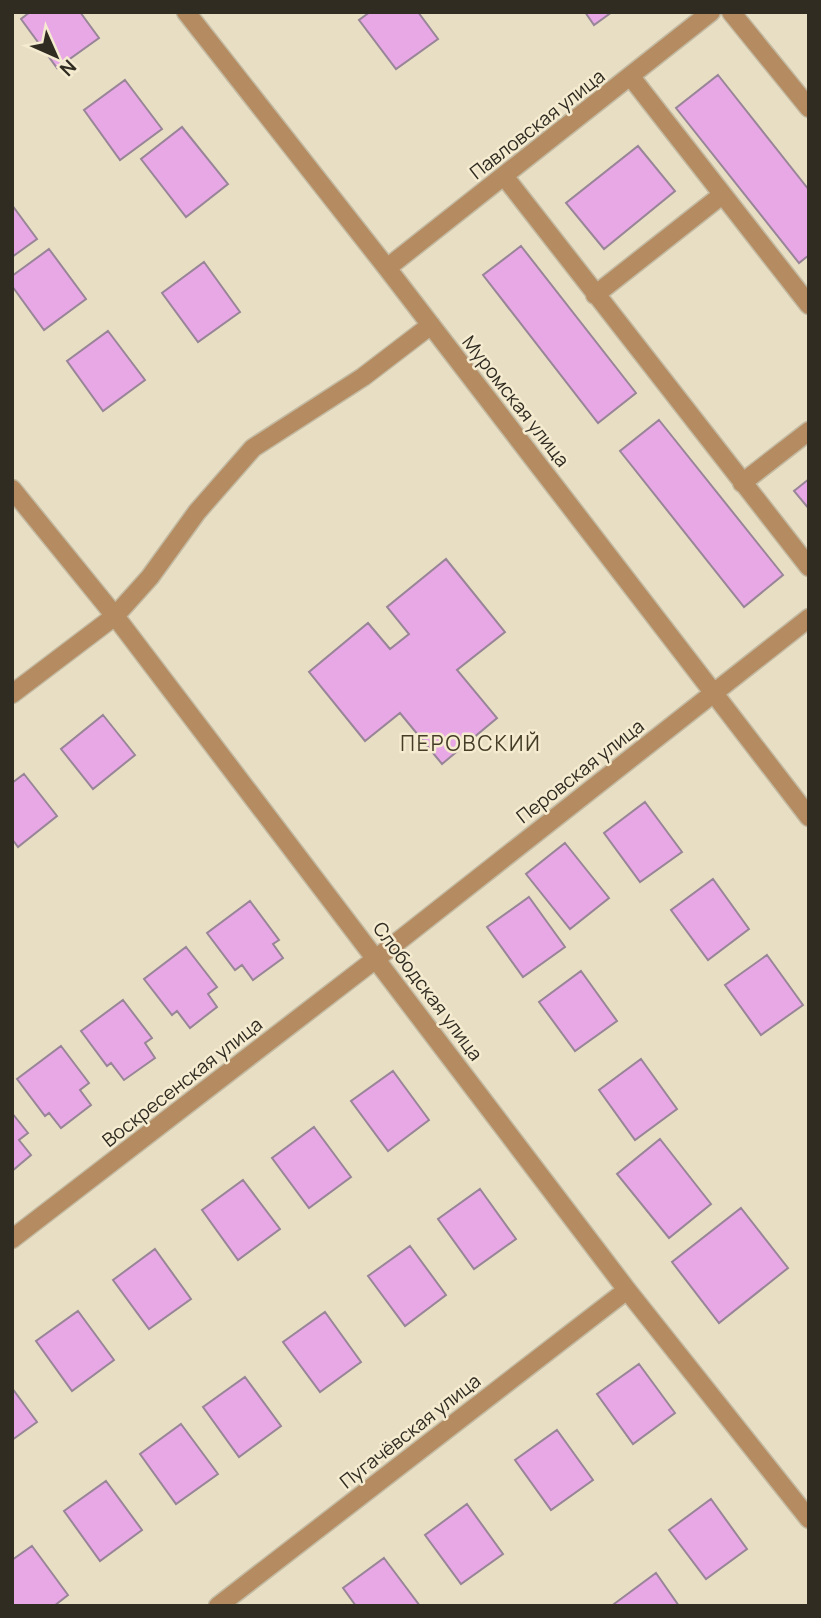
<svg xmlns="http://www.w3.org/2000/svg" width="821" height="1618" font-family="Manrope,sans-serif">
  <rect width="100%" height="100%" fill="#e8dec3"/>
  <path fill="#e8a7e5" stroke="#998598" stroke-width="2" d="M30,12H80L99,38L57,68L21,19Z
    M370,12H418L438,39L396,69L359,20Z
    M585,12H612L594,25Z
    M718,75L809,190V255L799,263L676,108Z
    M125,80L162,129L120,160L84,110Z
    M182,127L228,184L186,217L141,159Z
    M638,146L675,191L604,249L566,203Z
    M12,205L37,239L12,257Z
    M521,246L636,393L598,423L483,275Z
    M49,249L86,299L44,330L12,286V276Z
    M204,262L240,312L198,342L162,293Z
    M108,331L145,380L103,411L67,361Z
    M659,420L783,575L744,607L620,451Z
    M809,479V509L794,491Z
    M446,559L505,632L457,670L497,718L442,764L400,713L365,741L309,672L368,623L390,649L409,634L387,607Z
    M103,715L135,755L93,789L61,749Z
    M24,774L57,816L18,847L12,839V783Z
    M645,802L682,852L640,882L604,833Z
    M565,843L609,898L570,929L526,874Z
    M713,879L749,929L708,960L671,910Z
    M529,897L565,947L523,977L487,927Z
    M250,901L279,940L273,944L283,958L253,980L242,965L235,970L207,933Z
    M186,947L217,987L208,994L217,1007L190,1028L177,1011L172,1015L144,979Z
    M767,955L803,1005L761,1035L725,985Z
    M581,971L617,1021L575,1051L539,1002Z
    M123,1000L152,1038L145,1043L155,1058L124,1080L111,1063L107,1066L81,1031Z
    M61,1046L89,1083L80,1090L91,1105L61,1128L49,1113L45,1116L17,1079Z
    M641,1059L677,1109L635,1140L599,1090Z
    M393,1071L429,1120L388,1151L351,1101Z
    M12,1113L28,1133L19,1140L31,1155L12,1171Z
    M314,1127L351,1177L309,1208L272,1158Z
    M660,1139L711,1204L669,1238L617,1174Z
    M243,1180L280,1229L238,1260L202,1210Z
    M480,1189L516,1239L474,1269L438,1219Z
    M741,1208L788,1268L719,1323L672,1262Z
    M410,1246L446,1295L405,1326L368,1276Z
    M155,1249L191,1299L149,1329L113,1280Z
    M78,1311L114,1360L72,1391L36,1341Z
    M325,1312L361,1362L320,1392L283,1342Z
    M639,1364L675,1413L633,1444L597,1394Z
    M245,1377L281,1426L239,1457L203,1407Z
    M12,1388L37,1422L12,1440Z
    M181,1424L218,1474L176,1504L140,1454Z
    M557,1430L593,1480L551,1510L515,1460Z
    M106,1481L142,1530L100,1561L64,1511Z
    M711,1499L747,1549L706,1579L669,1530Z
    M467,1504L503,1554L461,1584L425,1535Z
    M32,1546L68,1595L54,1606H12V1560Z
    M384,1558L420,1606H356L343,1588Z
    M656,1573L679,1606H615L614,1604Z"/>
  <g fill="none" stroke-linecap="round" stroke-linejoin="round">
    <g stroke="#c3baa3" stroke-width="21">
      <path id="minor" d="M186,12L387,268L809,817
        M731,12L809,108
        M631,77L809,305
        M504,176L809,567
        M387,268L711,12
        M595,295L722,195
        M742,483L809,431
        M12,489L115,616L627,1290L809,1519
        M12,694L115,616L150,577L197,512L253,448L363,377L431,325
        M12,1239L377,958L809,618
        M218,1606L627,1290"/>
    </g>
    <use href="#minor" stroke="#b58c61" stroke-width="18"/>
  </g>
  <g text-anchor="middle" stroke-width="5" stroke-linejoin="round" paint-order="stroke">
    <g font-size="19" fill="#302c22" stroke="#f5ebd0">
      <text transform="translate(537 124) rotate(-38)" y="7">Павловская улица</text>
      <text transform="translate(516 401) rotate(52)" y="7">Муромская улица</text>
      <text transform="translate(580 771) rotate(-38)" y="7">Перовская улица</text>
      <text transform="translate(428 991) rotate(53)" y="7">Слободская улица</text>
      <text transform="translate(182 1082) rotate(-38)" y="7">Воскресенская улица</text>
      <text transform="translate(410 1431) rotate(-38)" y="7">Пугачёвская улица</text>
    </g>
    <g font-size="21" letter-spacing="2" fill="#453d27" stroke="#f5ebd0">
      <text x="471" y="751">ПЕРОВСКИЙ</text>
    </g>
  </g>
  <rect width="821" height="1618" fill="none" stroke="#302c22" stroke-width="28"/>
  <g transform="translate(56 56) rotate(135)" stroke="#f5ebd0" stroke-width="5" paint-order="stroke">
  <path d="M0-5L12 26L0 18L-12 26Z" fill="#302c22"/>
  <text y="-10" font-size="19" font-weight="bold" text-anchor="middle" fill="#302c22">N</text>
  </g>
</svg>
